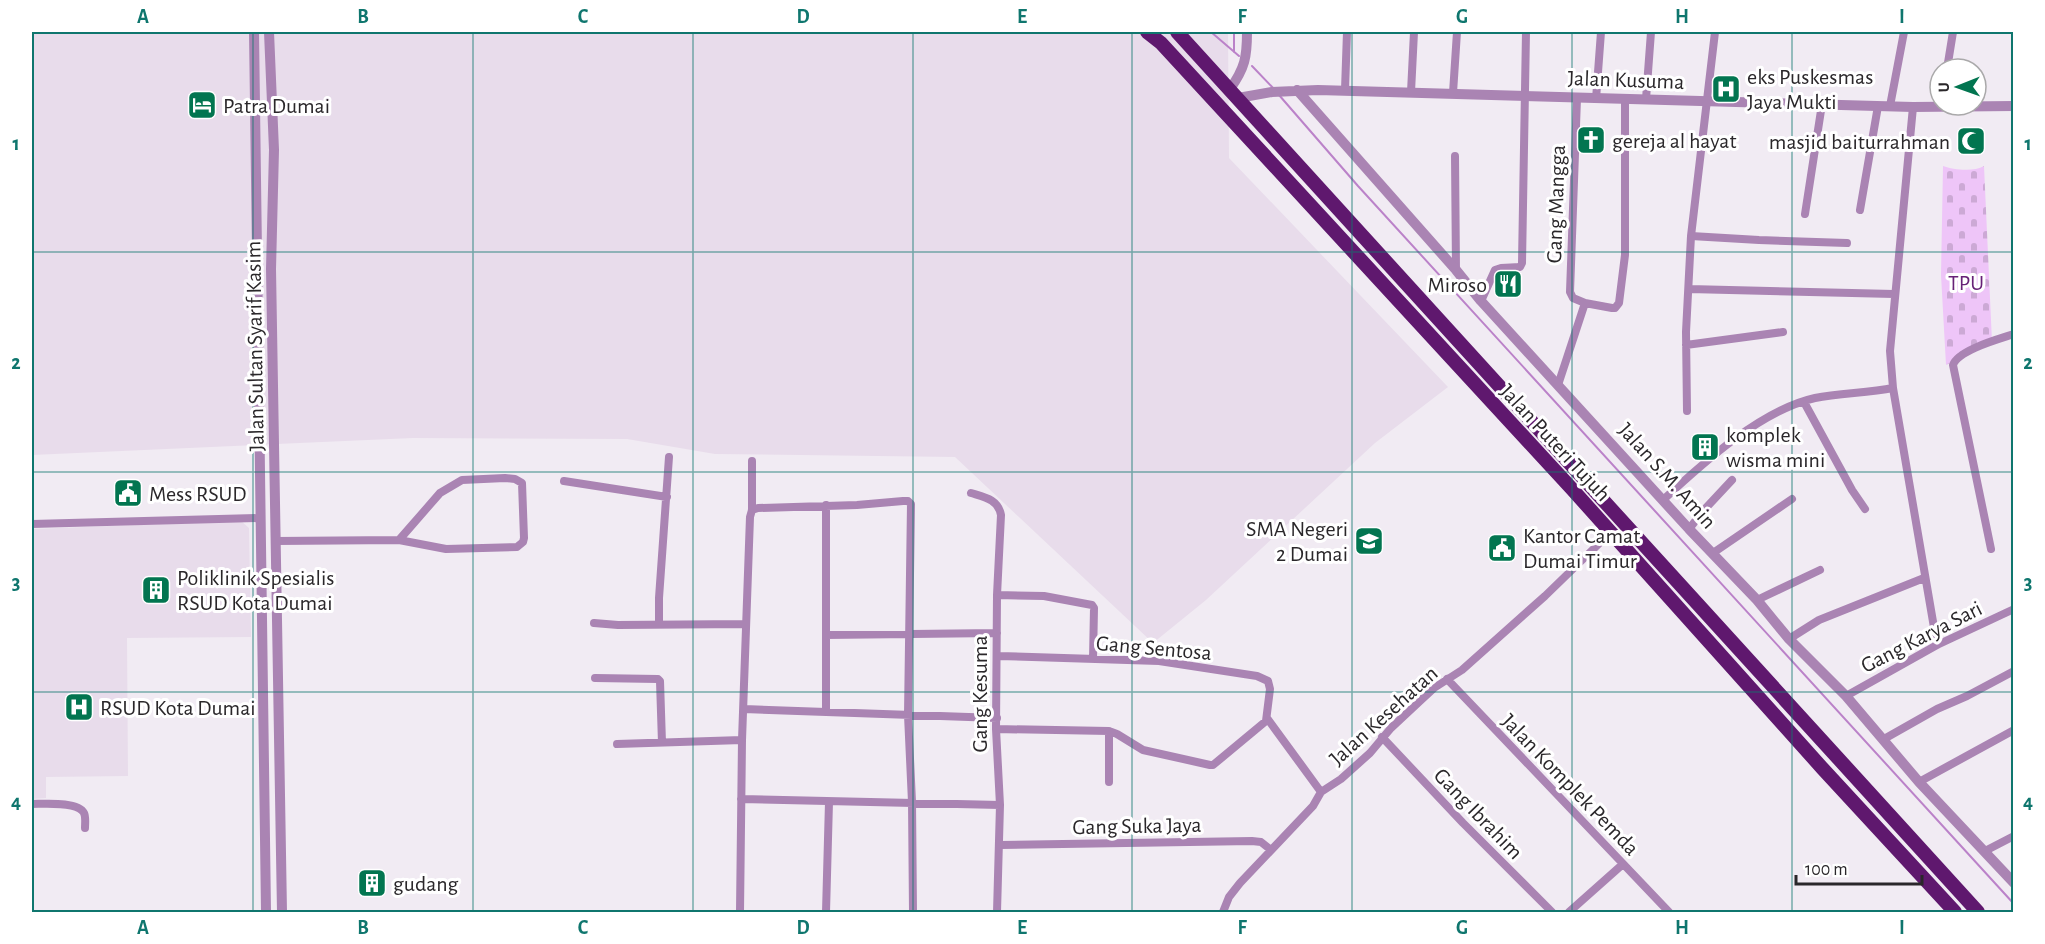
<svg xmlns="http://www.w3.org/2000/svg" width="2045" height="944" font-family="'Alegreya Sans',sans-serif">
  <defs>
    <pattern id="cemetery-stones" width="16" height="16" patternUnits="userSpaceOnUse" patternTransform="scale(1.5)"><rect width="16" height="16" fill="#eec5f8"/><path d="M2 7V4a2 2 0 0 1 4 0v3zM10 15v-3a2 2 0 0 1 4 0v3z" fill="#cca9d5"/></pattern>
  </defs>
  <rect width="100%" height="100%" fill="#f1ebf3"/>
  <path fill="#e8dceb" d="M32,32H1228L1229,158L1448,387L1375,443L1206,600L1153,643L955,457L715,454L627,439L413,438L32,455Z
    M241,521L249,528L251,637L127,638L128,776L46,777V798L32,799V529Z"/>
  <path fill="url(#cemetery-stones)" d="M1943,166C1954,170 1974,172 1984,166L1992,342L1946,365L1941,275Z"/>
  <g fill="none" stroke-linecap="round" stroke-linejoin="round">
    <path stroke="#bb82c9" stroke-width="2" d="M1211,32L1239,56
      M1234,32V52
      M1252,66L1274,89
      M1279,95L1358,186L2014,904"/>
    <path stroke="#aa84b3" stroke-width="8" d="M1947,69L1953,32
      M1345,90L1347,32
      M1411,92L1414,32
      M1453,93L1457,32
      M1577,98L1570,292L1573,298L1585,303
      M1596,99L1601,32
      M1646,99L1651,32
      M1890,106L1904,32
      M1913,107L1890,351L1893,388L1937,645
      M1455,156L1456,270
      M1860,210L1878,106
      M1805,214L1822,104
      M1691,236L1759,240L1847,243
      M1689,289L1894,294
      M1481,301L1495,270L1501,268L1520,267L1522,263L1526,32
      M1686,345L1783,332
      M1558,385L1585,303L1612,308H1615L1619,303L1625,255V100
      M1804,402L1852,490L1865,509
      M1687,411L1686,332L1691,236L1715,32
      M564,481L667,497
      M971,493C984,497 998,499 1001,515L997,595L996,729L1000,805L997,912
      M1663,500C1703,463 1761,410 1815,398C1840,393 1867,393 1893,388
      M752,510L758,508L857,505L903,501H908L911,504L908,715L912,802L913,912
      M32,524L260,518
      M1689,529L1704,510L1732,480
      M276,541L399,540L446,549L517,547L523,542L524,538L522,483L515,479L505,478L462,480L440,493L399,540
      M1991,549L1953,365C1958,350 1999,339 2014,334
      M1713,553L1792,499
      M997,595L1044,596L1092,605L1094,608L1093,659
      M1757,600L1820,570
      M594,623L618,625L746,624
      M659,624V598L669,457
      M826,635L997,633
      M1789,639L1819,620L1924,578
      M595,678L658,679L660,681L662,743
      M1447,679L1669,912
      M1846,696L1937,645L2014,609
      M744,709L997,718
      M826,712V505
      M1267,718L1321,792
      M996,729L1109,731L1117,734L1143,750L1210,765H1213L1266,721L1270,689L1268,681L1257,676L1159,661L998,656
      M1382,737L1463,823L1552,912
      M1884,739L1937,709L1967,696L2014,671
      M617,744L742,740
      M1109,782V731
      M1919,782L2014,730
      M741,799L1000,805
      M32,804C44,804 78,801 84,813C86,817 85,823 85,828
      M1000,845L1252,841L1261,842L1271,850
      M1985,851L2014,836
      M740,912L742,740L750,517L752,510V461
      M826,912L829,802
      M1223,912L1229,897L1240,883L1313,806L1321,792L1341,779L1370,753L1391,728L1421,700L1434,688L1462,670L1545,596L1611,532
      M1569,912L1623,864"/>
    <path stroke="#aa84b3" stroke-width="10" d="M254,32L266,912
      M269,32L274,150L271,269L282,912
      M1230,89C1245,68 1247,57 1247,32
      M1297,90L1456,270L1481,301L1689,529L1757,600L1789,639L1846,696L1919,782L2014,883
      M1238,98L1272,92L1318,90L1913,107L2014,106"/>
    <path stroke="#5f186e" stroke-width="14" d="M1147,32L1161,43L1572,489L1823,769L1955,912
      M1177,32L1978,912"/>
  </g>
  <path fill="none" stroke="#0f766e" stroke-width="1.5" stroke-opacity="0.55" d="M253,32V912M473,32V912M693,32V912M913,32V912M1132,32V912M1352,32V912M1572,32V912M1792,32V912M32,252H2014M32,472H2014M32,692H2014"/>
  <defs>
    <g id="hospital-square" transform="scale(1.5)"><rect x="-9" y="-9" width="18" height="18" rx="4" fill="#027550" stroke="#fff"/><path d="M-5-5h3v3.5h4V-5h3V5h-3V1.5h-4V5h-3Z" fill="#fff"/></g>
    <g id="hotel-square" transform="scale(1.5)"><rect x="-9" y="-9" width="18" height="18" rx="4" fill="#027550" stroke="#fff"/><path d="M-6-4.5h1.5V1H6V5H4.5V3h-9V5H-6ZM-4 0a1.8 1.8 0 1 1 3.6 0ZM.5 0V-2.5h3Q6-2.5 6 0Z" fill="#fff"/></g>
    <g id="church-square" transform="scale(1.5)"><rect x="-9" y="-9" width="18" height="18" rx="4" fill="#027550" stroke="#fff"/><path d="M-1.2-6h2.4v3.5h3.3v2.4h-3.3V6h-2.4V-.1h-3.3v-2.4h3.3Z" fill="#fff"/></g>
    <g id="mosque-square" transform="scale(1.5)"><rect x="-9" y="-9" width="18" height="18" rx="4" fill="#027550" stroke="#fff"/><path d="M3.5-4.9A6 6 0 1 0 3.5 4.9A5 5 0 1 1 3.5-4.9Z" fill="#fff"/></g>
    <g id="restaurant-square" transform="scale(1.5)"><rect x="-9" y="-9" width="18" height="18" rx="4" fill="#027550" stroke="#fff"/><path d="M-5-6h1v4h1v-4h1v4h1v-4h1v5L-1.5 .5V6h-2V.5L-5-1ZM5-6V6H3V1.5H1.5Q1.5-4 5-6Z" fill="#fff"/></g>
    <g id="building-square" transform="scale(1.5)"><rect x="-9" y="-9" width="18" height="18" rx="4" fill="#027550" stroke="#fff"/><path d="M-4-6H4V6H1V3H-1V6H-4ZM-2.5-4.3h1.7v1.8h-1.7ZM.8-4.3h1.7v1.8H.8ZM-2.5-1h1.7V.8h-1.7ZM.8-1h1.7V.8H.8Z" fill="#fff"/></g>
    <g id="civic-square" transform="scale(1.5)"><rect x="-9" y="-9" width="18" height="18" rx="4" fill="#027550" stroke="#fff"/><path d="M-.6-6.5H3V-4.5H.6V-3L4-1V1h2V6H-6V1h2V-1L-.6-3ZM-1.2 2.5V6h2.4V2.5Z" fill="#fff"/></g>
    <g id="school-square" transform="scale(1.5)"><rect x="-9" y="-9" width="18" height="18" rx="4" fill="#027550" stroke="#fff"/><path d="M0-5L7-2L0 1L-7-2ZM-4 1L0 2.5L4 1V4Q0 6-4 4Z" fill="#fff"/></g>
  </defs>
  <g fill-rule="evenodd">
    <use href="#hospital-square" x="1726" y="89"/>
    <use href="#hotel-square" x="202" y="105"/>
    <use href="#church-square" x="1591" y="140"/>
    <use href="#mosque-square" x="1971" y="141"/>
    <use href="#restaurant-square" x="1508" y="284"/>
    <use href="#building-square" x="1705" y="447"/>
    <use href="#civic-square" x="128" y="493"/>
    <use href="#school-square" x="1369" y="541"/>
    <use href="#civic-square" x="1502" y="548"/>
    <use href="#building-square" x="156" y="590"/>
    <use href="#hospital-square" x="79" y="707"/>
    <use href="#building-square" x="372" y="883"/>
  </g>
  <g text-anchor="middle" stroke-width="6" stroke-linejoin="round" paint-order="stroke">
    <g font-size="22" fill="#2a272a" stroke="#fff" text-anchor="start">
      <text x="1747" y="84">eks Puskesmas<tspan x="1747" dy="25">Jaya Mukti</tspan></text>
      <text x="223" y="113">Patra Dumai</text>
      <text x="1612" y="148">gereja al hayat</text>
      <text x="1950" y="149" text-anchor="end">masjid baiturrahman</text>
      <text x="1487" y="292" text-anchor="end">Miroso</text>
      <text x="1726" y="442">komplek<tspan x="1726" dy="25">wisma mini</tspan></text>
      <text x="149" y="501">Mess RSUD</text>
      <text x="1348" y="536" text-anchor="end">SMA Negeri<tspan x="1348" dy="25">2 Dumai</tspan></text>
      <text x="1523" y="543">Kantor Camat<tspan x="1523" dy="25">Dumai Timur</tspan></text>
      <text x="177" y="585">Poliklinik Spesialis<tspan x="177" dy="25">RSUD Kota Dumai</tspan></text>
      <text x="100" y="715">RSUD Kota Dumai</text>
      <text x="393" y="891">gudang</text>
    </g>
    <g font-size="22" fill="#2a272a" stroke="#fff">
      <text transform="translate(1626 79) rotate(2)" y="8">Jalan Kusuma</text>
      <text transform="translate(1555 204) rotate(-88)" y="8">Gang Mangga</text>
      <text transform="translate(254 346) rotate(-91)" y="8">Jalan Sultan Syarif Kasim</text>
      <text transform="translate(1556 442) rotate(47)" y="8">Jalan Puteri Tujuh</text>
      <text transform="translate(1668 475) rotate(48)" y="8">Jalan S.M. Amin</text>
      <text transform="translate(1921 636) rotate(-27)" y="8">Gang Karya Sari</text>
      <text transform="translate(1154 647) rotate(5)" y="8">Gang Sentosa</text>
      <text transform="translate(979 694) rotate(-90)" y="8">Gang Kesuma</text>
      <text transform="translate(1383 715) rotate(-42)" y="8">Jalan Kesehatan</text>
      <text transform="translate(1571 784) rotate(46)" y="8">Jalan Komplek Pemda</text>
      <text transform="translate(1479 813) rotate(46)" y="8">Gang Ibrahim</text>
      <text transform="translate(1137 825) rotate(-1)" y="8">Gang Suka Jaya</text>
    </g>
    <g font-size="22" fill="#672177" stroke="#fff">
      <text x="1966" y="290">TPU</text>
    </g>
  </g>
  <rect width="2045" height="944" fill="none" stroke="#ffffff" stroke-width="66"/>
  <g transform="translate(1958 87) rotate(269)"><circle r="28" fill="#ffffff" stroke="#aaa9aa" stroke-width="1.5"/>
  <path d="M0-4.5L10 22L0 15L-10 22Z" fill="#027550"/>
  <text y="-9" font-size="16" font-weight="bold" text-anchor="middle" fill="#2a272a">U</text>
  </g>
  <path d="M1796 875v9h126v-9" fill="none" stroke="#2a272a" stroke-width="3"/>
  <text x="1805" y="875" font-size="18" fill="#2a272a" stroke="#ffffff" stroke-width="4.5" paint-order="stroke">100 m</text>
  <rect x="33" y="33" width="1979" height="878" fill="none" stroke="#0f766e" stroke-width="2"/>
  <g font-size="20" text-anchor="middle" font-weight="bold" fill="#0f766e">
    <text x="143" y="23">A</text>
    <text x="363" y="23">B</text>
    <text x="583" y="23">C</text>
    <text x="803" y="23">D</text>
    <text x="1022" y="23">E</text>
    <text x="1242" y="23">F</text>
    <text x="1462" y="23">G</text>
    <text x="1682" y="23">H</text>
    <text x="1902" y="23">I</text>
    <text x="16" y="150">1</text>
    <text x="2028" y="150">1</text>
    <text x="16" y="369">2</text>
    <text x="2028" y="369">2</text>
    <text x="16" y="589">3</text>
    <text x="2028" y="589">3</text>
    <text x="16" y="808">4</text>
    <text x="2028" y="808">4</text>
    <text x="143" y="934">A</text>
    <text x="363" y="934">B</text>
    <text x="583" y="934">C</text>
    <text x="803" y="934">D</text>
    <text x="1022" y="934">E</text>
    <text x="1242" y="934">F</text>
    <text x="1462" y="934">G</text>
    <text x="1682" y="934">H</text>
    <text x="1902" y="934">I</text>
  </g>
</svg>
